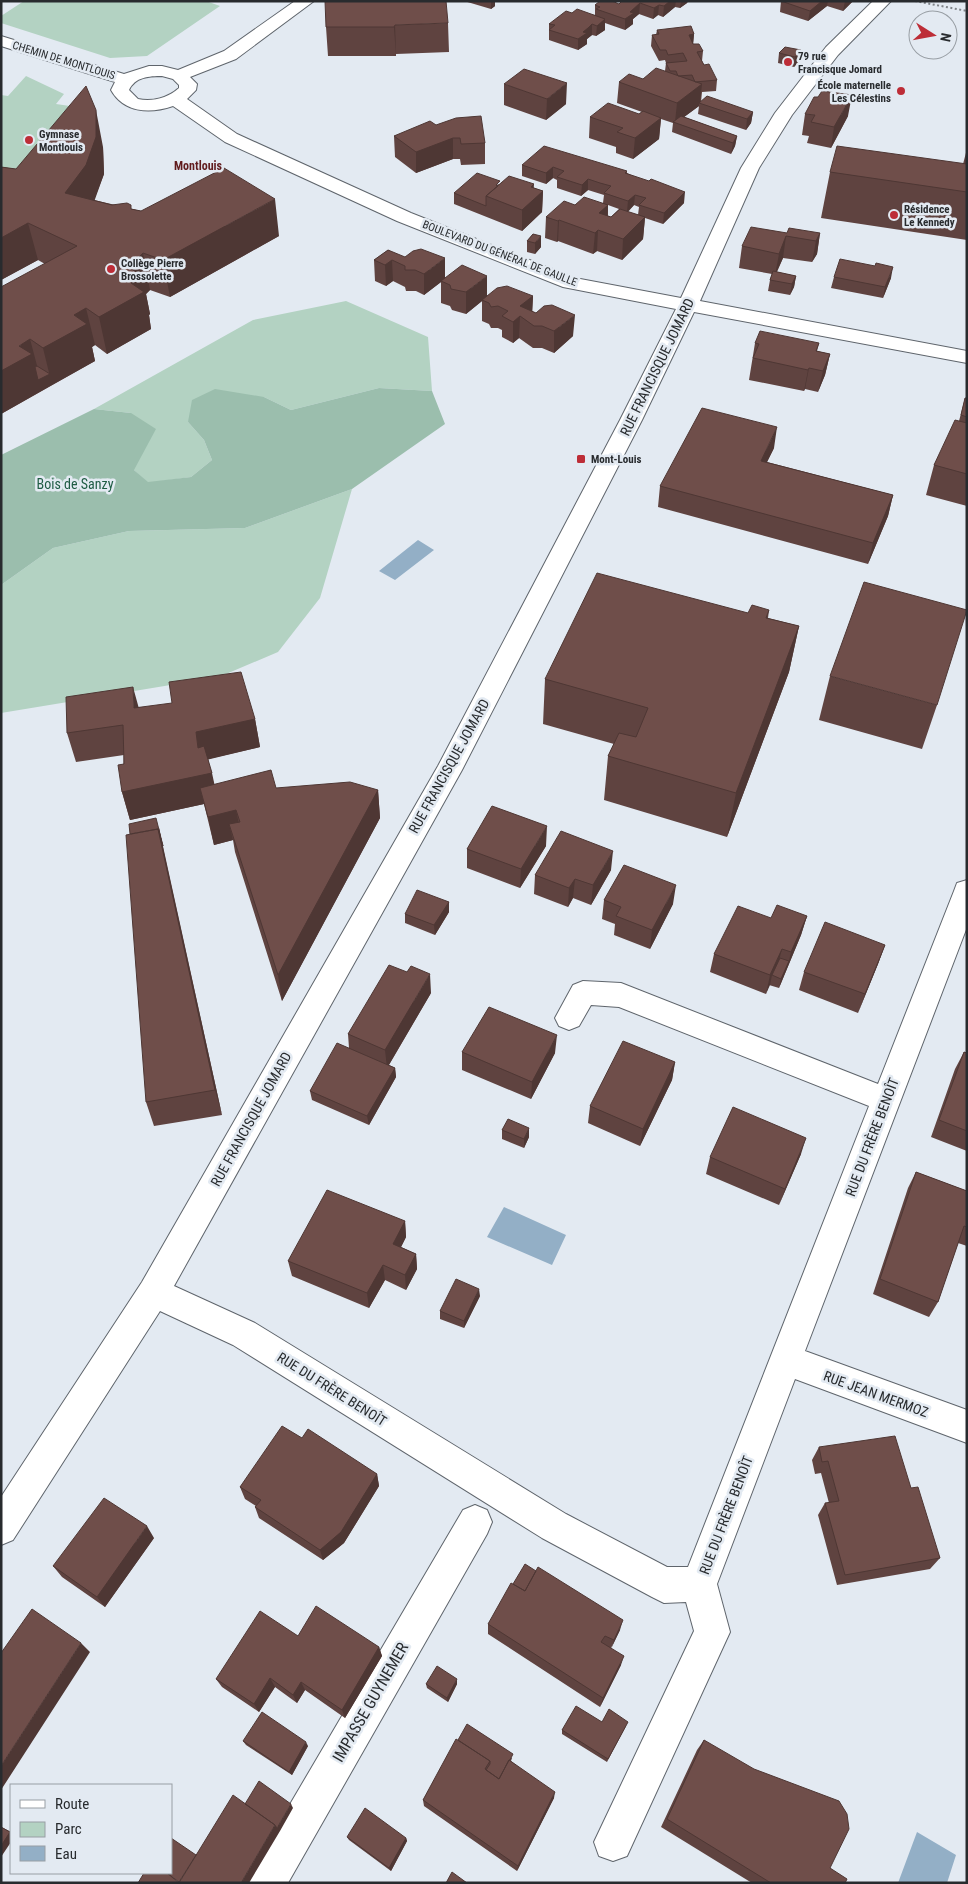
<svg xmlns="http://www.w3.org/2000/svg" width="968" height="1884" font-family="'Roboto Condensed',sans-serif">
  <rect width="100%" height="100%" fill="#e3eaf2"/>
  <path fill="#b3d2c2" d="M24,1H206L220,6L147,56L110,58L1,23V16Z
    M26,76L64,94L56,104L84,108L30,172L1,179V95L8,96Z
    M346,301L428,337L432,391L379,388L291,410L264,397L188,422L204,440L212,460L191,477L148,483L134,470L131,413L94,409L253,320Z
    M352,489L320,598L278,652L219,677L1,713V585L53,548L129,531L245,528Z"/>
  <path fill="#9bbead" d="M379,388L432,391L445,424L352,489L245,528L129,531L53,548L1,585V455L94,409L131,413L156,429L134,470L148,482L191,477L212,460L204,440L188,422L192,400L215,389L264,397L291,410Z"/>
  <path fill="#93afc6" d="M418,540L434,550L395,580L379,571Z
    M504,1207L566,1235L552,1265L487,1237Z
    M917,1832L956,1855L947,1883H898Z"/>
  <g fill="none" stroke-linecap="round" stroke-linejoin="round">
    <g stroke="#5f656c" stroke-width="2">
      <path id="minor" d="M295,1H314L236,59L190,77L197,84L196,90L187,99L237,134L411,213L575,278L681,298L741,168L775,113L826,47L873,1H891L838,55L792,115L759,168L700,301L967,351V363L694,312L642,420L462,770L174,1286L255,1323L566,1514L667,1567H688L869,1106L619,1007L591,1005L579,1026L569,1030L559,1026L555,1018L573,985L583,981L621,983L878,1084L954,891L957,883L967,880V927L805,1351L967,1410V1443L795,1379L717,1584L730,1632L627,1856L613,1861L599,1856L594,1842L694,1631L686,1602L664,1603L652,1597L542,1538L233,1345L160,1311L13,1540L1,1545V1497L142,1282L438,766L620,420L676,309L563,287L397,221L225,142L173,106C150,114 124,113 111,90L115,82L1,46V36L124,74L149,66H162L178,70L224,51ZM162,76L173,79L179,85V88C168,98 152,102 138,99L129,90C135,77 149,76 162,76Z
        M475,1505L487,1510L492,1522L487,1534L288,1883H247L252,1869L463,1510Z"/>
    </g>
    <path stroke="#7f8489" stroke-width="2" stroke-dasharray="2 2.5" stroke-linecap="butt" d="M915,1L967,11"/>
    <use href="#minor" fill="#fff" fill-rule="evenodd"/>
  </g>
  <path fill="#5f4340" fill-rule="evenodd" d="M464,1H495V6L491,9Z
    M622,1H688L687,3L680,8L675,7L663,17L658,15L653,19L639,14L633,19V24L625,30L605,23V30L596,36L592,35L587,39V44L578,50L549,40V24L572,13L595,15V5L619,4Z
    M781,1H853L843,11L827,6L808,21L780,12Z
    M448,23L449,52L396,54V56H328L326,27Z
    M657,30L694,34L693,44L703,51L702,61L704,65L717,80L716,91L702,92L701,102L753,112L751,123L746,130L698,114L699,106L684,117L737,136L735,146L731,154L672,132L673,123L661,119L659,139L633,159L616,153V147L589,138L590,117L639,114L642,112L617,103L619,82L643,79L665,71L666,63L665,60L659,61L651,46L652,35H656Z
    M801,50L799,61L794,67L778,63L779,53Z
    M504,84L566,104L546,120L504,105Z
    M805,114L848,116L831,148L807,143L809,136L802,135Z
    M436,125L485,143V164L461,165L460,159H453L416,173L395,157L394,136Z
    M103,147L104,174L94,200L141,211L279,236L170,297L150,290L146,294L150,314L149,315L151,329L107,354L95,345L92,347L95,361L1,414L45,264L38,260L1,280V167L16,169Z
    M967,149V240L821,218L830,172L963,164Z
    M522,165L627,171V173L684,203L663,224L645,218L643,239L622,260L597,251L593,254L558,241L557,242L545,238L546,217L575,205L603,203L604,195L588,190L581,196L557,188V180L553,178L546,184L522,176ZM608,205L619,209L611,217L608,216ZM634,205L639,207L638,215L628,212Z
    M500,184L534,188L543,191L542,212L522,231L454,204V193Z
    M787,233H820L817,254L812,262L783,258L777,272L796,276L794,287L790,295L768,291L770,280L772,274L739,268L742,246Z
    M533,234L541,247L535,254L527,252V241Z
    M388,250L445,278L487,296H533L532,311L573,336L554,353L542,348H533L519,338L513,343L502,337V330L498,328H491L489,324L482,321V301L466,314L452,310L450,306L441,303V282L424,295L416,291H406L405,287L393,281L386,286L375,281L374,260Z
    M834,277L891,278L883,298L831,288Z
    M755,343H819L817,351L830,354L825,375L818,392L805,389L804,391L749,380Z
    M965,398H967V506L926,495L934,465L959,421Z
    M774,448L767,462L893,495L888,516L868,564L658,507L660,486Z
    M769,610L768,618L799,626L789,672L727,837L604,800L608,756L614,744L543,724L545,679L748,613Z
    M830,676L937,705L922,749L819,720Z
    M138,707L255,719L260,747L208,759L214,785L276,788L378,790L380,818L282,1001L235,852L233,840L214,845L204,804L130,820L122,792L124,755L76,762L67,733Z
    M159,828L222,1115L154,1126L146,1102Z
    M546,846L520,888L467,868V849Z
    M611,870L591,905L573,898L568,907L534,894L535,875Z
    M604,900L673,904L650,949L614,935L615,924L602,919Z
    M449,902V912L435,935L405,923V914Z
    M807,916L801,935L779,988L769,985L766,994L710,972L714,954L771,918Z
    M885,945L878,964L858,1013L799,990L804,972Z
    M431,993L389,1065L395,1068L396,1077L369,1125L312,1100L310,1091L349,1048L348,1034Z
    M462,1052L555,1053L531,1099L462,1070Z
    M964,1052L967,1053V1151L931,1137L955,1069Z
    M675,1062L672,1080L640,1146L588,1123L590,1106Z
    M502,1130L529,1137L524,1148L502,1139Z
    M801,1154L779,1205L706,1174L710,1157Z
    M916,1172L967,1191V1246L958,1243L938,1302L929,1317L873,1294L908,1188Z
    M405,1221L406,1237L401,1247L416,1254L417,1269L406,1290L385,1280L369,1308L292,1276L288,1261Z
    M480,1296L464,1328L440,1319V1311Z
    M302,1438L377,1474L379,1486L344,1543L323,1560L259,1518L255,1507L256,1506L245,1499L240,1487Z
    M819,1447L911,1488L940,1558L930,1569L837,1585L818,1515L825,1503H829L821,1473L815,1474L812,1460Z
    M154,1538L105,1607L62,1577L53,1566Z
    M488,1624L620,1630L611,1648L621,1665L600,1707L488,1634Z
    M298,1636L379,1647L382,1656L345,1718L305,1690L297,1703L275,1687L259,1712L222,1687L216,1679Z
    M426,1684H457L448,1702L427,1688Z
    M626,1726L607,1762L562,1734V1730Z
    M458,1740L512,1758L511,1761L554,1798L517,1871L424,1806L423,1800Z
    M704,1740L830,1868L845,1883H752L661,1827L697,1750Z
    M243,1741L308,1746L292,1775L246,1745Z
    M347,1837L406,1838L407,1841L391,1871L349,1840Z"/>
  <path fill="#4e3734" d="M491,1H495V6L491,9Z
    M670,1H676L675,7L663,17L664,6Z
    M681,1H688L687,3L680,8Z
    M822,1H828L827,6L808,21L810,11Z
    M845,1H853L843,11Z
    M640,3L639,14L633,19V24L625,30V19L630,12Z
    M659,5L658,15L653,19L654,8Z
    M605,19V30L596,36L597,26Z
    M592,24V35L587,39V44L578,50V39L583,32Z
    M395,25L396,54V56L394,27Z
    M694,34L693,45L689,35Z
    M801,50L799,61L794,67L795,57Z
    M567,83L566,104L546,120L547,99Z
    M702,84L700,103H699V106L676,123L675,122L677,103Z
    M852,95L848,116L831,148L834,127Z
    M96,110L103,147L104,174L94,202L65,193Z
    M753,112L751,123L746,130L747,119Z
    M661,118L659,139L633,159L635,138Z
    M737,136L735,146L731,154L733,143Z
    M453,138V159L416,173V152Z
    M553,167V178L546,184V173Z
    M588,179V190L581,196L582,185Z
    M534,184L533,200L543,191L542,212L522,231V210L531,187Z
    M685,192L684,203L663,224L664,213Z
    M635,195L634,205L627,212L628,201Z
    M275,199L279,236L170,297L163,260Z
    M608,205L607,226L599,213Z
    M645,217L643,239L622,260L623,239Z
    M559,220L558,241L557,242L558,221Z
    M28,223L38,260L1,280V238Z
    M598,230L597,251L593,254L595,233Z
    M820,233L817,254L812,262L816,241Z
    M541,236V247L535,254V243Z
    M786,236L783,258L775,275L779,254Z
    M143,253L150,290L146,294L150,314L149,315L151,329L107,354L99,317L129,267Z
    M445,258V279L441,281V282L424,295V274Z
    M392,260L393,281L386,286L385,265Z
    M893,267L891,278L883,298L885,287Z
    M487,276V298L482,300V301L466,314V292Z
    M796,276L794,287L790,295L792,284Z
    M533,296L532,318L520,306Z
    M86,308L95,345L92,347L95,361L52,385L43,348L74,315Z
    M575,315L573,336L554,353V331Z
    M520,316L519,338L513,343V322Z
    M30,339L40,377L50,374L52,385L1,414V371L19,346Z
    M830,354L825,375L818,392L823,371Z
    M809,368L805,389L804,391L808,370Z
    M777,427L774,448L757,482L761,461Z
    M893,495L888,516L868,564L873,543Z
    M799,626L789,672L727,837L736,793Z
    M133,687L141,716L134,708Z
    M255,719L260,747L202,761L212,773L218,801L200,788L204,804L130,820L122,792L198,748L196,732Z
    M378,790L380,818L282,1001L278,975Z
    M236,810L242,838L229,824L233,840L214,845L208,817Z
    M547,826L546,846L520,888L521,869Z
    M159,828L165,857L222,1115L215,1090L131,852Z
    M613,851L611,870L591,905L593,885Z
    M575,879L573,898L568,907L569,888Z
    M676,885L673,904L650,949L652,930Z
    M449,902V912L435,935L434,925Z
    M807,916L801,935L779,988L781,979L789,961L791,952Z
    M885,945L878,964L858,1013L865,994Z
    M782,949L777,968L772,975L770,985L766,994L770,975Z
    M430,974L431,993L387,1068L385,1050Z
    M557,1035L555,1053L531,1099L532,1082Z
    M675,1062L672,1080L640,1146L643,1129Z
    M395,1068L396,1077L369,1125L367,1116Z
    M529,1128V1137L524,1148V1139Z
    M806,1138L801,1154L779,1205L785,1189Z
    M405,1221L406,1237L395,1259L393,1244Z
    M416,1254L417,1269L406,1290L405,1275Z
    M383,1265L385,1280L369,1308L367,1293Z
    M479,1289L480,1296L464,1328V1321Z
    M377,1474L379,1486L344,1543L323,1560L320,1550Z
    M147,1526L154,1538L105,1607L97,1597Z
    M623,1620L620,1630L611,1649L614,1640Z
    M81,1643L90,1652L1,1790V1766Z
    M379,1647L382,1656L345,1718L342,1710Z
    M624,1656L621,1665L600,1707L603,1698Z
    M270,1678L275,1687L259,1712L254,1704Z
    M457,1679V1684L448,1702L447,1698Z
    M301,1682L305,1690L297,1703L293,1695Z
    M306,1742L308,1746L292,1775L289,1772Z
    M555,1792L554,1798L517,1871L518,1866Z
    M291,1804L293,1808L280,1831L277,1828Z
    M275,1825L280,1831L249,1883H241Z
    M1,1827L11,1832V1842L1,1857Z
    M406,1838L407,1841L391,1871L389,1868Z"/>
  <path fill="#6f4e4a" stroke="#4e3734" d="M325,1H446L448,23L395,25L394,27H326Z
    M600,1H612L619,4L622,1H670L664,6L659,5L654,8L640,3L630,12L634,13L625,19L596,9L600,7L595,5Z
    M781,1H822L810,11Z
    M577,9L605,19L597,26L592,24L588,28L583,32L587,33L578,39L549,30L555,25L549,24L566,11L572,13Z
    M691,26L694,34L689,35L693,44H699L703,51L697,52L704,65L709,64L717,80L695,82L692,75L678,76L676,71H670L666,63L687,61L683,53L668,55L666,50H660L652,35L659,34L657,30Z
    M785,47L801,50L795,57L779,53Z
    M656,68L702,84L677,103L619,82L629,74L643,79Z
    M524,69L567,83L547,99L504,84Z
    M86,86L96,110V137L86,165L65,193L112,205L127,203L131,205V209L141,211L224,168L275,199L163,260L143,253L129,267L143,277L131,283L144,292L99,317L86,308L74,315L87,324L43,348L30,339L19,346L32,354L1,371V287L77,246L28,223L1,238V167L16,169Z
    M822,91L852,95L834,127L811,122L815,115L805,114L814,97H818Z
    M707,96L753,112L747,119L699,103Z
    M608,103L639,114L643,111L661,118L635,138L617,132L623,128L590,117Z
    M481,116L485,143L461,144L460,138H453L416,152L394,136L430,121L436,125L456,118Z
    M681,116L737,136L733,143L673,122Z
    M544,146L627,171L625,173L649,181L651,179L685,192L664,213L639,205L646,198L635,195L628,201L604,193L611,186L600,183L588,179L582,185L557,177L564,171L553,167L546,173L522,165Z
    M837,146L967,164V192L830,172Z
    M477,173L500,181L496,185L498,186L486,196V206L454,193Z
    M509,176L534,184L531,187L543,191L522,210L486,196Z
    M584,197L608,205L599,213L611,217L620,209L645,217L623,239L598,230L595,233L559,220L558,221L546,217L564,201L575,205Z
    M751,227L787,233L789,228L820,233L816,241L786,236L779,254L742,246Z
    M533,234L541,236L535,243L527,241Z
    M421,249L445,258L424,274L415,270H405V266L392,260L385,265L374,260L388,250L405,257L413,251Z
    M840,259L875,266L876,263L893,267L885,287L834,277Z
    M462,265L487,276L466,292L451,289L450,285L441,281Z
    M773,271L796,276L792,284L770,280Z
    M507,286L533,296L520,306L536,313L544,306L552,305L575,315L554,331L542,326H534L520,316L513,322L502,316L508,311L498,306L491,307L489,303L482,300L497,288Z
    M760,331L819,343L816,351L830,354L823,371L809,368L808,370L753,358L759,344L755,343Z
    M37,366L50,374L38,380L35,367Z
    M965,398H967V417L961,415Z
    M702,408L777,427L761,461L893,495L873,543L660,486Z
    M955,420L967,423V474L934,465Z
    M597,573L748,613L752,605L769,610L766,618L799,626L736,793L608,756L619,733L636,737L648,708L545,679Z
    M864,582L967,610L937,705L830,676Z
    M241,672L255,719L196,732L198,748L204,746L212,773L122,792L118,765L124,764L123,725L67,733L66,697L133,687L134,708L172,703L169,682Z
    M271,770L276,788L350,782L378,790L278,975L229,824L240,822L236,810L208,817L200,788Z
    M492,806L547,826L521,869L467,849Z
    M156,818L163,846L158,829L130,834L129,824Z
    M158,829L215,1090L146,1102L126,835Z
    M561,831L613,851L593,885L575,879L569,888L535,875Z
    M624,865L676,885L652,930L616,916L621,907L604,900Z
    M417,890L449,902L434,925L405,914Z
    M777,905L807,916L791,952L782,949L770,975L714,954L738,906L771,918Z
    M825,922L885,945L865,994L804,972Z
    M780,958L789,961L781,979L772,975Z
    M389,965L407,972L411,966L430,974L385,1050L348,1034Z
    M489,1007L557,1035L532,1082L462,1052Z
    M623,1041L675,1062L643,1129L590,1106Z
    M337,1043L395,1068L367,1116L310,1091Z
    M964,1052L967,1053V1131L939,1120Z
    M733,1107L806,1138L785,1189L710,1157Z
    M508,1119L529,1128L524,1139L502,1130Z
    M916,1172L967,1191V1227L964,1226L938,1302L880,1279Z
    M327,1190L405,1221L393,1244L416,1254L405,1275L383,1265L367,1293L288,1261Z
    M456,1279L479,1289L464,1321L440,1311Z
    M282,1426L302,1438L308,1429L377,1474L341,1532L320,1550L255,1507L261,1500L240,1487Z
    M895,1436L911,1488L918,1487L940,1558L845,1575L825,1503L839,1501L828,1461L822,1462L819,1447Z
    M104,1498L147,1526L97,1597L53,1566Z
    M525,1564L536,1571L525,1591L513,1584Z
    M538,1567L623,1620L614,1640L605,1636L601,1642L624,1656L603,1698L488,1624L511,1583L525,1591Z
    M316,1606L379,1647L342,1710L301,1682L293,1695L270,1678L254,1704L216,1679L260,1611L298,1636Z
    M32,1609L81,1643L1,1766V1653Z
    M437,1666L457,1679L447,1698L426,1684Z
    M576,1706L602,1722L609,1709L628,1722L608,1759L562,1730Z
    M262,1712L306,1742L289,1772L243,1741Z
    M467,1724L513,1754L510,1760H509L499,1779L486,1770L490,1764V1761L458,1740Z
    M456,1739L490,1761L485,1769L499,1779L509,1760L555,1792L518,1866L423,1800Z
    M704,1740L754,1769L839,1801L847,1814L849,1829L830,1868L847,1879L845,1883H771L667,1819Z
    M259,1781L291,1804L277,1828L275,1825L245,1804Z
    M233,1795L275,1825L241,1883H138L144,1873H167L179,1883Z
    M365,1808L406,1838L389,1868L347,1837Z
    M1,1827L10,1832L1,1846Z
    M171,1838L196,1855L179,1882L167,1873H171Z
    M452,1872L467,1883H446Z"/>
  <g fill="#bd2d37" stroke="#e3eaf2" stroke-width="2">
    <circle cx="788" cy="62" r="5"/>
    <circle cx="901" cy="91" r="5"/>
    <circle cx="29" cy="140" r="5"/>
    <circle cx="894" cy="215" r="5"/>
    <circle cx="111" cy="269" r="5"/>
    <rect x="576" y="454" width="10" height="10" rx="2.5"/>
  </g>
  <g text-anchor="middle" stroke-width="5" stroke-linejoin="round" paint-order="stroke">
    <g font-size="11" font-weight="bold" fill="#282b2e" stroke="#e3eaf2" text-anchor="start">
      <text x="798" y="60">79 rue<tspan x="798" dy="13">Francisque Jomard</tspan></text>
      <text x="891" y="89" text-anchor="end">École maternelle<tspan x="891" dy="13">Les Célestins</tspan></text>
      <text x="39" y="138">Gymnase<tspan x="39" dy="13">Montlouis</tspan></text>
      <text x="904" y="213">Résidence<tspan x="904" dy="13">Le Kennedy</tspan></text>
      <text x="121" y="267">Collège Pierre<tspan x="121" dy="13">Brossolette</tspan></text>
      <text x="591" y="463">Mont-Louis</text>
    </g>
    <g font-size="11" fill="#282b2e" stroke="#e3eaf2">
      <text transform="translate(64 60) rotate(17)" y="4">CHEMIN DE MONTLOUIS</text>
      <text transform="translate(500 253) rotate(21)" y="4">BOULEVARD DU GÉNÉRAL DE GAULLE</text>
    </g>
    <g font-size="12" font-weight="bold" fill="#601b1d" stroke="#e3eaf2">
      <text x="198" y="170">Montlouis</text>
    </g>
    <g font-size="14" fill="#282b2e" stroke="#e3eaf2">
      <text transform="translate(657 367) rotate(-64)" y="5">RUE FRANCISQUE JOMARD</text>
      <text transform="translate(449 766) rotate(-61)" y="5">RUE FRANCISQUE JOMARD</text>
      <text transform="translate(251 1119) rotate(-61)" y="5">RUE FRANCISQUE JOMARD</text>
      <text transform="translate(872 1137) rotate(-69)" y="5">RUE DU FRÈRE BENOÎT</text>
      <text transform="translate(332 1389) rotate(32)" y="5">RUE DU FRÈRE BENOÎT</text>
      <text transform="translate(876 1394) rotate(20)" y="5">RUE JEAN MERMOZ</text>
      <text transform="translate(726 1515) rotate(-69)" y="5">RUE DU FRÈRE BENOÎT</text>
    </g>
    <g font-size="14" fill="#1f5c44" stroke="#e3eaf2">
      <text x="75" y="489">Bois de Sanzy</text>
    </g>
    <g font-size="16" fill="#282b2e" stroke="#e3eaf2">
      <text transform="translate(370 1702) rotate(-60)" y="6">IMPASSE GUYNEMER</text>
    </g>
  </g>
  <rect width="968" height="1884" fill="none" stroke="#282b2e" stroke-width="5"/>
  <rect x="10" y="1784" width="162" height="90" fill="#e3eaf2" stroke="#989ea4"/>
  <rect x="20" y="1800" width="25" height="8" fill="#ffffff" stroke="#989ea4"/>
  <text x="55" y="1809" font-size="15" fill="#282b2e">Route</text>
  <rect x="20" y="1822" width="25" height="15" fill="#b3d2c2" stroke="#989ea4"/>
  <text x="55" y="1834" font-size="15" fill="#282b2e">Parc</text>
  <rect x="20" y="1846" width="25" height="15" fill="#93afc6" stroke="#989ea4"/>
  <text x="55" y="1859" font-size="15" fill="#282b2e">Eau</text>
  <g transform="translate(933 35) rotate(101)"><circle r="24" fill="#e3eaf2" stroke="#989ea4"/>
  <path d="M0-4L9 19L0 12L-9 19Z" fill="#bd2d37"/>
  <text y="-8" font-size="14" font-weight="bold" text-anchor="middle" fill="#282b2e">N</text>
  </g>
</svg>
